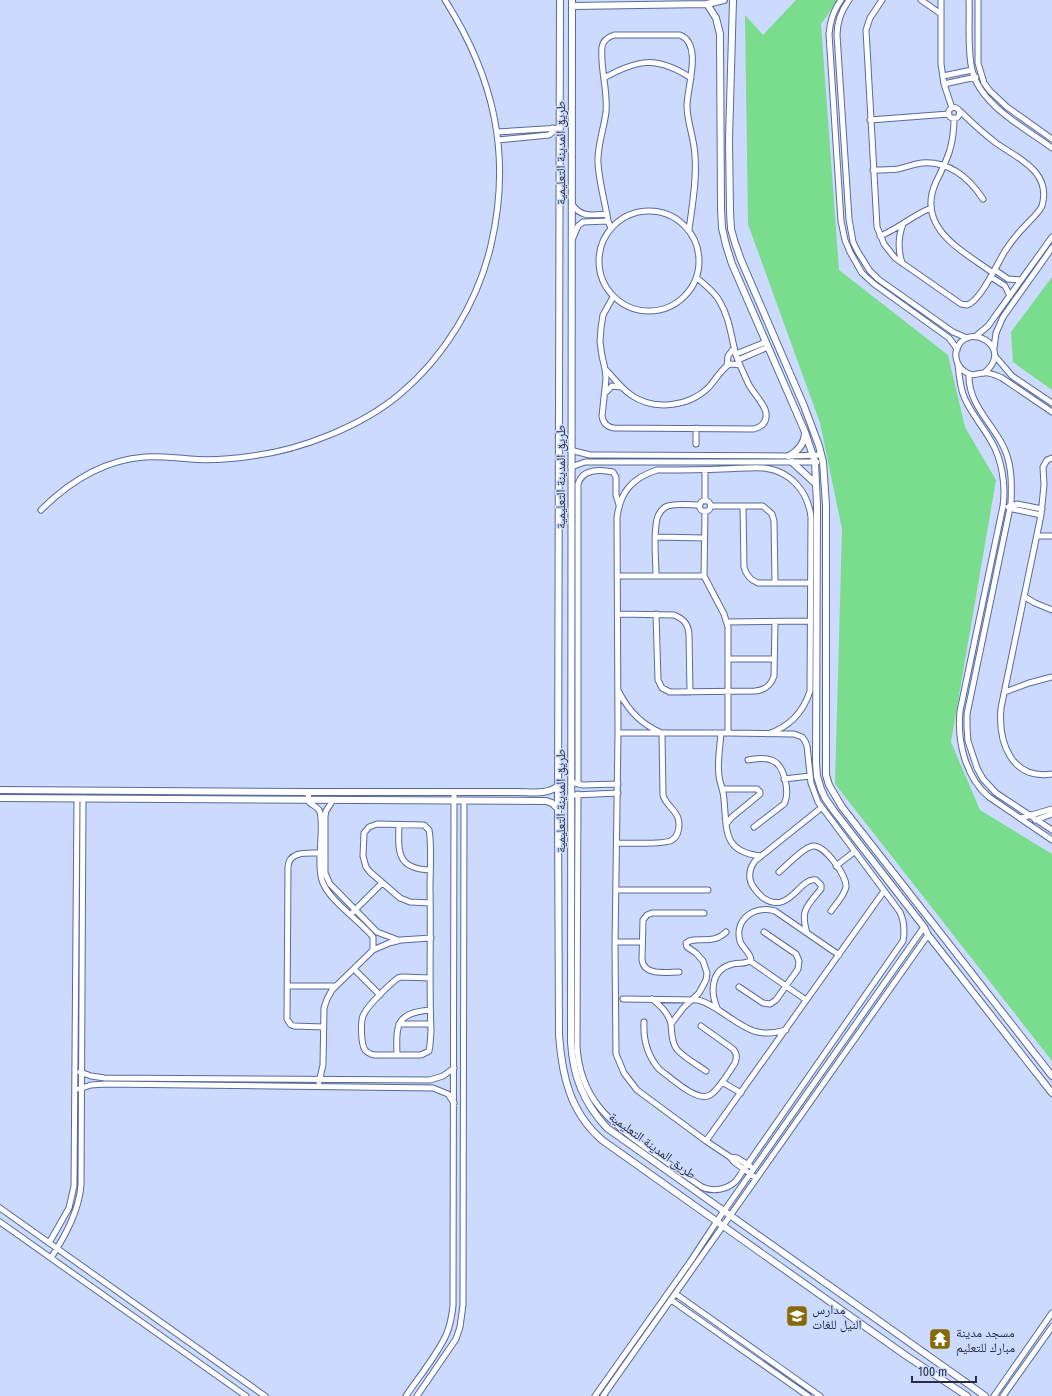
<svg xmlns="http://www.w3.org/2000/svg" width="1052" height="1396" font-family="'Fira Sans Condensed','Noto Naskh Arabic',sans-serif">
  <rect width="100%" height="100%" fill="#ccdafd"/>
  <path fill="#7adc8d" d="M796,0H838L821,24L839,270L948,355L965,427L996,480L951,742L980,810L1052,854V1061L835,784L842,529L820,423L748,224L745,15L763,35Z
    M1052,277V390L1013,362L1011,332Z"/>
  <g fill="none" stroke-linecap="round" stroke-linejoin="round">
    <g stroke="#586a9d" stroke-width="7">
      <path id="minor" d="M841,0C833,11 830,21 829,34L841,221L845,240L850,252L862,273L874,284L949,338L955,346L957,350
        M849,0C841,11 837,21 837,35L849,219L853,242L858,252L870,271L878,279L953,332L967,338
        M882,0L870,18L866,30L877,227L884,244L895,258L961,304L967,305C980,302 997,264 1005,251C1011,242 1018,233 1026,225C1031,219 1038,214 1042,206C1052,171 1017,158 996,143C983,133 971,122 960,111
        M921,0L941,14
        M941,0V64L944,84L952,108
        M969,0C970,23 967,48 972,70C980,105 1025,128 1052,148
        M978,0V63L984,83L990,91L1007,107L1052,139
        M943,76L972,70
        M604,78C638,59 657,56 691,78
        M944,84L976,77
        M948.5 113a5.5 5.5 0 1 1 11 0a5.5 5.5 0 1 1-11 0Z
        M954,118C954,145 948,158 936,182C915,228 963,251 993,273
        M870,120L949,114
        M497,132L560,128
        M498,140L549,135L553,132L552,128
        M873,170C881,170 889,170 898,169C906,167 914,164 922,163C949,161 969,178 983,199
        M572,204C581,218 592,215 607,214
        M599 261a50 50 0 1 1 100 0a50 50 0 1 1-100 0Z
        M611,228L608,221C605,202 599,182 598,163C597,146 604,129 606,112C608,90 600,69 602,47C603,40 608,37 614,35H680C703,44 687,87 687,106C687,123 695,140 695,157C697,181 692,206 689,230
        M880,236C898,229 913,215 931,208
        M572,240L578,226L583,222L608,221
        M902,263C898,250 898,237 903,224
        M995,270L1008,279L1021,280
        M991,277L1005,286L1010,296
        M613,297L603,315L601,328L600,342L602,356L605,369L606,379L602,416C603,423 607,427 614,428L754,429C761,427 767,423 766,414C766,405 752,392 748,383C744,374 739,364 736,355C731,337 730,319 720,302C715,292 706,286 697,278
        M976,336L988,326L1052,237
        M994,348L996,333L1003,317L1052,248
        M736,354L766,342
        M995,356L1012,376L1052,403
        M738,360L768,347
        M958,364C959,375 960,389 965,399C972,414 983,427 991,441C1002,459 1006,486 1003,506L960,711C957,740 965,777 989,797L1052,840
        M727,366L728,356L734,348
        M605,369C614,378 621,388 631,395C654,411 688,407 708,388C714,382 724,365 731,364C734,364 738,365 740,365
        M984,373C1017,347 964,318 956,352C955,359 958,367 964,371C973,378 976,373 984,373C990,372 997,376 1002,378L1052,412
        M969,374C968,402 988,419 1001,442C1012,461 1012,482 1011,503L967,714V727L968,741L977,768L983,779L996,793L1052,830
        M606,392L612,386L621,387
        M696,444V428
        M570,450L590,455H602L789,456L821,455
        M1052,458L1047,460L1043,467L1044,485L1041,515L1001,708C998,742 1011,780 1052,774
        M571,467L585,462H817
        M699.5 506a5.5 5.5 0 1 1 11 0a5.5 5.5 0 1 1-11 0Z
        M705,501V470
        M711,506H763L772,514L774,521L775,583
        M743,506L744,567C746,575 750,580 758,583H810
        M1008,507L1013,509L1041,515
        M1010,507L1017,504L1042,509
        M41,510C70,481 103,460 145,457C161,456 175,458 190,459C211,461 232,459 252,456C301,450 362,426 400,394C444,357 478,302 491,245C512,155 494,77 445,0
        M705,511L704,576L724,614L728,627V733
        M1037,536H1052
        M656,537L704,538
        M617,576H704
        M656,576C656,558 653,536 657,519C658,514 663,507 668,506C676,503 691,505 700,505
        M1025,597L1035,603L1052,610
        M618,614L674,615C684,619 688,624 689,634L690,692
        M656,614L658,680L662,688L670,692L755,691C766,690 771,685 774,676L775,622
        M727,622L810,621
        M729,659H774
        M1005,692L1029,683L1052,677
        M721,733C720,747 717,762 719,776C720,784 724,792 724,800C727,831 723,852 761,856
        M748,760C755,759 764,757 771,760C785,764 790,793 784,804L754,827
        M784,779L810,776
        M575,783L582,785L618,784
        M578,784V484C582,469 600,469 613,472L616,477V495L619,505
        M722,789H757L760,792V794L732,817L726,824
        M308,792L309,802C312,805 316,806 319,810C326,821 315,865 323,883C331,902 359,920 373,937V950
        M578,794L577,1046C580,1099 609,1121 649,1150C667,1162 684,1175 702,1187C712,1192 727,1190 736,1181C739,1177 742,1172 745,1168L903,941C905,930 904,921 900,912L818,802L811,783L807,746L805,741L802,737L794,734L728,733H618
        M575,795L618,793
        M333,800L326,811L325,816V873L330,884L377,932L398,940
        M1021,818L1052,809
        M1035,820L1052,814
        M399,825C398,852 397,869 430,870
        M617,843C628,843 665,845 672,840C679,836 680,825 678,818C675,809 665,804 663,795L662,733C642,725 629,712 619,692
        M836,866L854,852
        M779,872C787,865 804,847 813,846C825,845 847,876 846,887C844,896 836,904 831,911
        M616,890H708
        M430,903L410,902L400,898L370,872L366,867L363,856L364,833L369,827L377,824L424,825L429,830C432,844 430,872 430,888C431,936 429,984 431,1031L430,1045L429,1051L421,1055H376C371,1055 368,1053 365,1050C361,1044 360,1020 364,1014C368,1005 390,984 398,978L402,977L430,978
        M353,912L382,883
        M807,933C800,910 807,906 821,889V885L816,880C799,877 789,917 762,897C757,892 751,886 750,879C749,872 751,866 755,861L821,808
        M615,942H642
        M750,961L806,1000
        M354,969L380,995
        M679,972C666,972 644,976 642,960L643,920L647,915L652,913H704
        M287,986H335
        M739,987L763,1003L770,1004L776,1000L798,969L799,961L796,954L764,932
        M623,999L698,1000C707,1002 713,1007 720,1011C744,1027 756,1039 786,1030
        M652,999C660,1005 669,1014 671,1024C672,1033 671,1040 676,1048C681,1056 698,1065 706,1071
        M718,1010C710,993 710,969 733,964C739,962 746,965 751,960C751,953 742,948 740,941C734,919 755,905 775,911L839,955
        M644,1022C643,1040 647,1055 659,1069C670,1077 697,1103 710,1095C719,1090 729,1072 735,1063C737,1058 737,1053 733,1049L701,1026
        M399,1024H430
        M671,1024L683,1008L699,993L706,980L707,973L703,961L696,953L687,947L686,943C696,935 712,946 726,932
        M323,1027L294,1026L291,1025L287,1019L288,867C289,849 311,854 325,853
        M397,1055C396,1024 396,1013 430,1010
        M80,1072L91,1076L105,1078L430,1080L443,1076L454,1068
        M319,1082L323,1065L324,1008L327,999L332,990L373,950L389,943L401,940L431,938
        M722,1082L741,1093
        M79,1089L91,1085L105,1084L433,1088L448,1094L454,1103
        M706,1141L884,891
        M730,1157L737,1158L750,1166
        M756,1178L734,1162L730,1157L706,1141L637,1090L624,1073L616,1054L615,946L618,733L617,518C620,492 632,478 657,470C679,470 700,470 722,469C736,469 750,467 764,468C791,471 808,492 811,517L810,691C803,713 789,727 768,734
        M0,1208L265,1396
        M0,1222L246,1396
        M49,1243L69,1208L74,1186L77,798
        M51,1258C65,1236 79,1211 81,1185L83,798
        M676,1294L820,1396
        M671,1300L808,1396
        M406,1396C419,1376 437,1356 447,1333C450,1325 452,1315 453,1306L454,793
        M417,1396L456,1339L460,1327L463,1305L464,801
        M595,1396L690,1262L717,1221L924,927
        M603,1396L928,935
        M994,1396L1052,1313
        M1003,1396L1052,1327"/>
    </g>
    <g stroke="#586a9d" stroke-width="8">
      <path id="tertiary" d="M560,0L558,809L559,1035C562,1076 570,1112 602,1140L905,1355L967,1396
        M572,0L571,1042C573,1076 583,1102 607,1128L985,1396
        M733,0L729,139L730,211L731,229L735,243L741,260L804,406L819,446L823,462L826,505V775L829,785L842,807L1052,1076
        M707,4L716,18L720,34L721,209L722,228L726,245L732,264L805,432L815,462L817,505L816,762L817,776L821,789L825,798L834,811L924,927L928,935L1052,1093
        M572,6L707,4L724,0
        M789,456C798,451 804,444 805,434
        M792,462L816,484
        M0,790L308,792H517C531,792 547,795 558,786
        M0,798L546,801L552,803L557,808"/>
    </g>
    <use href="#minor" stroke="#fff" stroke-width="5"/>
    <use href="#tertiary" stroke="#fff" stroke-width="6"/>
  </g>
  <defs>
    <g id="school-square" transform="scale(1.15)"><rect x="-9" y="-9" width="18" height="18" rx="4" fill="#876905" stroke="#ccdafd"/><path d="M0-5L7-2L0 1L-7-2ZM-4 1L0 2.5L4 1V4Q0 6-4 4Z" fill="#fff"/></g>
    <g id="temple-square" transform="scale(1.15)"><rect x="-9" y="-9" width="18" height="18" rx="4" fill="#876905" stroke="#ccdafd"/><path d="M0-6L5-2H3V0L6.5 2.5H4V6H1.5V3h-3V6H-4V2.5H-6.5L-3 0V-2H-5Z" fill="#fff"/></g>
  </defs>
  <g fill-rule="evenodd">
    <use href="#school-square" x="797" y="1316"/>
    <use href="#temple-square" x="940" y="1339"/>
  </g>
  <g text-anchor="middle" stroke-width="3" stroke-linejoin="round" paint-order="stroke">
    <g font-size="13" fill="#252d43" stroke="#ccdafd">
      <text transform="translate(560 153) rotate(-90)" y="5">طريق المدينة التعليمية</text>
      <text transform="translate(560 477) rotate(-90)" y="5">طريق المدينة التعليمية</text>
      <text transform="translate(560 801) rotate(-90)" y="5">طريق المدينة التعليمية</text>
      <text transform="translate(653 1145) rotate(36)" y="5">طريق المدينة التعليمية</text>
    </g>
    <g font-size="13" fill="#252d43" stroke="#ccdafd" text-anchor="start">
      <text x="812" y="1314">مدارس<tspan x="812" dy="15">النيل للغات</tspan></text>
      <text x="956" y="1337">مسجد مدينة<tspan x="956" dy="15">مبارك للتعليم</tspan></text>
    </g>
  </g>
  <path d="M912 1376v6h64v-6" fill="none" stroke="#252d43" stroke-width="2"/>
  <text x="918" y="1376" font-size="12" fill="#252d43" stroke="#ccdafd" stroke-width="3" paint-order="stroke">100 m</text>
</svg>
